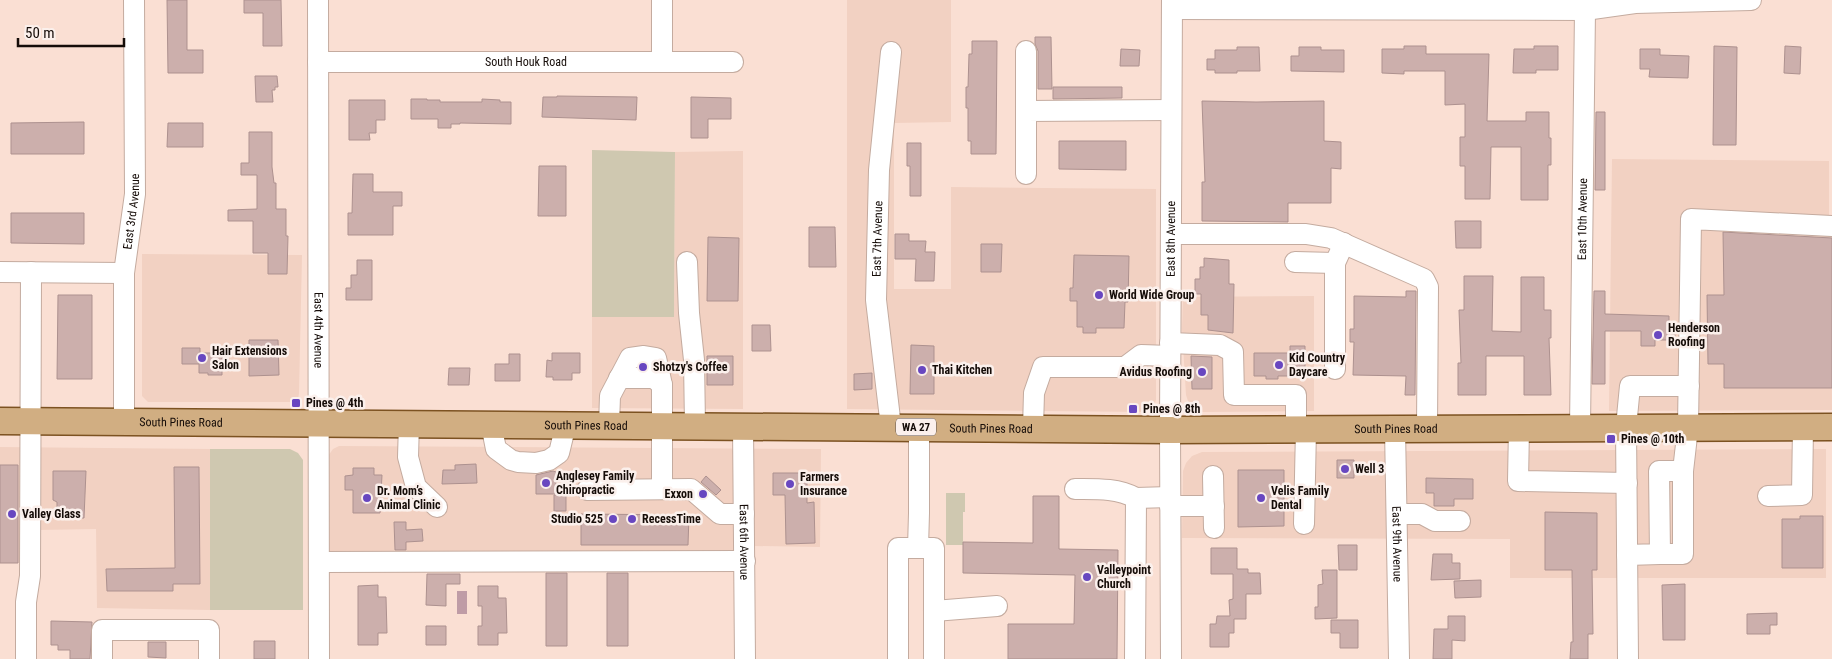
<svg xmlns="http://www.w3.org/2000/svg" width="1832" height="659" font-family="'Roboto Condensed',sans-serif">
  <rect width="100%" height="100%" fill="#fadfd3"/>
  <path fill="#f2d1c2" d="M847,0H951V122L894,123V289H951V187L1156,189V400L1153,408L1146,412L847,409Z
    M743,151V409L592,408V317H674L675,152Z
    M1612,159L1829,161V215H1832V410L1609,411Z
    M142,254L302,255L299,393L298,400L293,402H148L142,396Z
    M1314,296V411L1203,412L1196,410L1189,404L1186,395L1182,329L1183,297Z
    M339,446L821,449L820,547L754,546L753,554L332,553L329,550L328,456L333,449Z
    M0,447L210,449V610L97,608L96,529L38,530V563H0Z
    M1826,449V578H1510V539L1182,538L1183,471L1186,463L1192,456L1202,452Z"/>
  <path fill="#cfc8b0" d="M592,150L675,152L674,317H592Z
    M210,449H290L298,453L303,460V610H210Z
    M946,493H965V512H963V545H946Z"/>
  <path fill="#bf9ca6" d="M457,591H467V614H457Z"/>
  <path fill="#ccafac" stroke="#ad918f" d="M167,0H187V50H203V73H168Z
    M244,0H281L282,46H263V13H244Z
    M1035,37H1051L1052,89H1038V51L1035,44Z
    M972,41H997L996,154H971V141H968V108H966V87H968L969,54H972Z
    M1404,46H1426V54H1489L1487,121H1526V112H1549V138H1551V165H1548V200H1521V147H1491L1490,199H1465V166H1460V137H1465V104L1445,105V71H1404V74L1382,73V49H1404Z
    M1534,46H1558V70H1536V73H1513L1514,49H1534Z
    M1714,46L1737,47L1736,145H1713Z
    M1785,46L1801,47L1800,74L1784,73Z
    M1237,47H1259L1260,71H1237V73H1215V70H1207V59H1215V50H1237Z
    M1299,47H1321V50H1344V72L1291,71V56H1299Z
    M1121,49L1140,50L1139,66H1120Z
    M1640,49H1660V55L1689,56L1688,78L1649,77L1650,69H1640Z
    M255,76H277L278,87H275V90H272L273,102H256Z
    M1053,87H1122V98L1053,99Z
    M557,96L637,97L636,120L542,117L543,97H557Z
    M691,97L731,98V119H708V138H691Z
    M411,99H427V100H440V102H482V99L500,100V102H511V124L460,123V124H451V128H438V119H411Z
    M349,100H385V120H376V133H369L370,140H349Z
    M1202,101L1256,102L1324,101V141L1341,142V169L1331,168V203H1288V222L1202,221V182H1205Z
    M1596,112H1605V190H1595Z
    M84,122V154H11V123Z
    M168,123H203V147H167Z
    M249,132H272V167L274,183H276V209H286V236H288L287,274H268V253H253V221H228V210L257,209V175H241V163H249Z
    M1059,141H1126V170L1059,169Z
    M907,143H921V196H910V166H907Z
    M539,166H566V216H538Z
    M353,174H373V192H402V206H393V235H348V213H352Z
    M11,213H84V244L11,243Z
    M1455,221H1481V248H1456Z
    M809,227H835L836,267H809Z
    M1723,232L1832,238V388H1724V364H1708L1707,295H1724Z
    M895,234H909V241H926L925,252H935L934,281H915L916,259H895Z
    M708,237L739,238L738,301H707Z
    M981,244H1002L1001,272H981Z
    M1074,255L1129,256L1128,302H1125L1124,328H1096V333H1083V327H1077V301H1070V288H1073Z
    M1204,258L1229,260V284H1234L1233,333L1208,330V315H1201V294H1195V279H1200V267H1204Z
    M357,260H372V300H346V288H351V275H357Z
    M1464,276H1493L1492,331L1521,332V277H1544V310H1551V338H1549L1551,395H1524V356H1486V395H1458V363H1461L1459,310H1464Z
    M1406,291H1416L1415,395H1405L1406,376L1353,375L1354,342H1350V329H1354V296L1406,297Z
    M1594,291H1605V314L1669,316V329H1675V340H1655V346H1641V331H1605V384H1592Z
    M58,295H92V379H57Z
    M752,325H770L771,351H752Z
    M249,340H278L279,375L249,376Z
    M911,345L934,346V394H910Z
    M1290,346H1305V369H1288V376H1278V379H1266V376H1254V353H1290Z
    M182,348H200V353H222V375H208V373H199V364H182Z
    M552,353H580V373H572V380H553V377H546L547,360L552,361Z
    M509,354H520V381H495V364H509Z
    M707,356H733V385H707Z
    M1191,356L1212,357V389H1192Z
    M449,368H470L469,385H448Z
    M872,373V389L854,390V374Z
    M1337,460H1354V478H1337Z
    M476,464L477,483L442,484L443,470H455V465Z
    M0,465H18V563H0Z
    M174,467H199L200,584H173V591H107L106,569L175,568Z
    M353,468H374V475H382L380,513H353V490H345V476L353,475Z
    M1238,470H1284V526L1238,527Z
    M53,471H86L84,518H57V502L53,500Z
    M553,471L556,472V494H536V475Z
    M773,473H807V503L814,502L815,543L786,544L785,495H773Z
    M706,476L721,490L716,495L701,482Z
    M1426,478L1473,479V499H1454V506H1434V493H1426Z
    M554,495H566V511H554Z
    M1033,496H1059V549L1118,550L1117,659H1008V624H1074L1075,575L963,573V542L1033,543Z
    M1545,512L1597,513V570H1592L1593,634H1588V659H1570L1571,642H1573L1572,570H1545Z
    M581,514L689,515L688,545H581Z
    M1800,516H1823V568H1782V519H1800Z
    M394,522H406V530L422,529L423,541L406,542V550H395Z
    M1338,545H1357V570H1339Z
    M1211,548H1237V569H1248V573H1260L1261,594H1246V619H1234V633H1229V647H1210V624H1216L1217,616H1230L1229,600L1233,599V574H1211Z
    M1433,554H1452V563H1460V579L1431,580Z
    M1322,570H1337V618L1315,619V607H1318V585L1323,584Z
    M546,573H567V646H546Z
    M607,573H628V646H607Z
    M427,574H460V584H446V606L426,605Z
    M1481,580V597L1455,598L1454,581Z
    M1685,584V640H1663L1662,585Z
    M378,585V597H386L387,633H378V645H358V586Z
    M478,586H498V598H506L507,633H498V645H478V626H482V606H478Z
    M1777,613V625H1770V634H1747V614Z
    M1448,616H1465V641L1452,640V659H1433L1434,629H1448Z
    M1331,620H1358V648H1340V633H1331Z
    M51,621L92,622L90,659H70V650H58V645H51Z
    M426,626H446V645H426Z
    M254,641H275V659H254Z
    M148,642H166V658L148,657Z"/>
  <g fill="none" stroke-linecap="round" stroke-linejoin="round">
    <g stroke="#c4ab9f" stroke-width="22">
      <g id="minor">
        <path id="s1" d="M318,0L319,659"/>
        <path d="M662,0V62"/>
        <path d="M1172,9L1585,10L1635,3L1751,0"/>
        <path d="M1026,51V111"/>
        <path id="s2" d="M318,62H733"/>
        <path d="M1026,174V111L1171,110"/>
        <path d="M1171,234H1306L1331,238L1424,279L1428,287L1427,428"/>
        <path d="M687,262L689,313L694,360L695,426"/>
        <path d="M1295,262L1335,263"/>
        <path d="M0,272L124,273"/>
        <path d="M1170,343L1220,345L1233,352L1234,395H1296V429"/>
        <path d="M1335,369V263L1344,243"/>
        <path d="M619,378H654L662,385"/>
        <path id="s3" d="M124,422V273L135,194L134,0"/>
        <path d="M409,423L408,457L416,487L437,507"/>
        <path d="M491,424L496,449L511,460L518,462L536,463L549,460L559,453L566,424"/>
        <path d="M609,425L610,396L630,358L644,356L656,358L662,385V489"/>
        <path id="s4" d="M743,426L745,659"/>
        <path id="s5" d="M891,427L876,300L879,170L891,52"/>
        <path d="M1033,428L1034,393L1043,367H1125L1141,355L1170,356"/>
        <path id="s6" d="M1395,428L1399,659"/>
        <path d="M1519,428L1518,481L1627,483"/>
        <path id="s7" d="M1580,428L1585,10"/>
        <path d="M1683,471L1688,427L1691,219L1832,226"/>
        <path d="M1213,476L1214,528"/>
        <path d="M1075,489C1097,489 1117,488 1136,498"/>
        <path d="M587,490L691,489L720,514H744"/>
        <path d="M1768,496L1802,495L1803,427"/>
        <path d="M1170,506H1214"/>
        <path d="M1397,514H1422L1435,521H1460"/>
        <path d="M1304,524L1306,429"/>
        <path d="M918,548L919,513V427"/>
        <path d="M1627,555L1660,554L1659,471H1683V554H1660"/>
        <path d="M320,562L745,561"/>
        <path d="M934,611L997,606"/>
        <path d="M26,659V602L30,576L31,272"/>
        <path d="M102,659V630H209V659"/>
        <path d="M898,659V548H934V659"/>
        <path d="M1135,659L1136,498L1170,497"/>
        <path id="s8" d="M1171,659L1170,430L1172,0"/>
        <path d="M1628,659L1626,427L1630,386H1689"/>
      </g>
    </g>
    <g stroke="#7c5221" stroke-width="29">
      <g id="major">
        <path id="s9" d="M0,421L1170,430L1832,427"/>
      </g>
    </g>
    <use href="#minor" stroke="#fff" stroke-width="20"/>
    <use href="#major" stroke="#d1ae82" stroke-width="26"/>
  </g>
  <g fill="#6847c0" stroke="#fbf0ec" stroke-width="2">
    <circle cx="1099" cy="295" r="5"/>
    <circle cx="1658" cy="335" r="5"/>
    <circle cx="202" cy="358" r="5"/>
    <circle cx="1279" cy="365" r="5"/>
    <circle cx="643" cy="367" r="5"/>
    <circle cx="922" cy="370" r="5"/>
    <circle cx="1202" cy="372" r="5"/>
    <rect x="291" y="398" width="10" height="10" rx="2.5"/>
    <rect x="1128" y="404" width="10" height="10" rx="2.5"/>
    <rect x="1606" y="434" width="10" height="10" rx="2.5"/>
    <circle cx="1345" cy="469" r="5"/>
    <circle cx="546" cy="483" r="5"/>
    <circle cx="790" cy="484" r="5"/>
    <circle cx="703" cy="494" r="5"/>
    <circle cx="367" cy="498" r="5"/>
    <circle cx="1261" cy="498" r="5"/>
    <circle cx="12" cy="514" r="5"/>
    <circle cx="613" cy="519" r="5"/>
    <circle cx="632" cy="519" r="5"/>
    <circle cx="1087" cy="577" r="5"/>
  </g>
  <g text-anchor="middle" stroke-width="5" stroke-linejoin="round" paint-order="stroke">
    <rect fill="#fbf0ec" stroke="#5a504c" stroke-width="1" x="896" y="418.5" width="40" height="17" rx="4"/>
    <g font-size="11" font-weight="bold" fill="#150c08">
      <text x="916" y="431">WA 27</text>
    </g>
    <g font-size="12" fill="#150c08" stroke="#fbf0ec">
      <text dy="4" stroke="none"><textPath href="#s2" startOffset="208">South Houk Road</textPath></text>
      <text dy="4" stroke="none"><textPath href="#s3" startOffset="211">East 3rd Avenue</textPath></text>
      <text dy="4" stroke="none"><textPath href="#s7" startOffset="209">East 10th Avenue</textPath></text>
      <text dy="4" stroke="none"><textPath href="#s5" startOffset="189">East 7th Avenue</textPath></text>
      <text dy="4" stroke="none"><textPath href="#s8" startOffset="420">East 8th Avenue</textPath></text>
      <text dy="4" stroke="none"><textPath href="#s1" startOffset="330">East 4th Avenue</textPath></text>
      <text dy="4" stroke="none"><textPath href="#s9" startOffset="181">South Pines Road</textPath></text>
      <text dy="4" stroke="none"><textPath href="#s9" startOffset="586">South Pines Road</textPath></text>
      <text dy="4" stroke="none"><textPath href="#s9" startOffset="991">South Pines Road</textPath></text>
      <text dy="4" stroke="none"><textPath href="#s9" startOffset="1396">South Pines Road</textPath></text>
      <text dy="4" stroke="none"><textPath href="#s4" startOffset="116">East 6th Avenue</textPath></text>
      <text dy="4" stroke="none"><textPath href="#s6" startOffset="116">East 9th Avenue</textPath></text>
    </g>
    <g font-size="12" font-weight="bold" fill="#150c08" stroke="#fbf0ec" text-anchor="start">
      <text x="1109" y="299">World Wide Group</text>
      <text x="1668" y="332">Henderson<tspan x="1668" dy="14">Roofing</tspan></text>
      <text x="212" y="355">Hair Extensions<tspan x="212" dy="14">Salon</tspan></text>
      <text x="1289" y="362">Kid Country<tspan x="1289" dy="14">Daycare</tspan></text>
      <text x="653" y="371">Shotzy's Coffee</text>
      <text x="932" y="374">Thai Kitchen</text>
      <text x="1192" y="376" text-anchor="end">Avidus Roofing</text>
      <text x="306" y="407">Pines @ 4th</text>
      <text x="1143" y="413">Pines @ 8th</text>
      <text x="1621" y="443">Pines @ 10th</text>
      <text x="1355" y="473">Well 3</text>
      <text x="556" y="480">Anglesey Family<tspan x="556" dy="14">Chiropractic</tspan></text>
      <text x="800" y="481">Farmers<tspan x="800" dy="14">Insurance</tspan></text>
      <text x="377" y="495">Dr. Mom’s<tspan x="377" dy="14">Animal Clinic</tspan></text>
      <text x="1271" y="495">Velis Family<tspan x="1271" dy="14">Dental</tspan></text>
      <text x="693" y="498" text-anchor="end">Exxon</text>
      <text x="22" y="518">Valley Glass</text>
      <text x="603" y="523" text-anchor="end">Studio 525</text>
      <text x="642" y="523">RecessTime</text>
      <text x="1097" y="574">Valleypoint<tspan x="1097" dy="14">Church</tspan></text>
    </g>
  </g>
  <path d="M18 38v8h106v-8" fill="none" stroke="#150c08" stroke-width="2.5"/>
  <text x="25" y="38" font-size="15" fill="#150c08" stroke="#fbf0ec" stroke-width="4" paint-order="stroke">50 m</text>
</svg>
